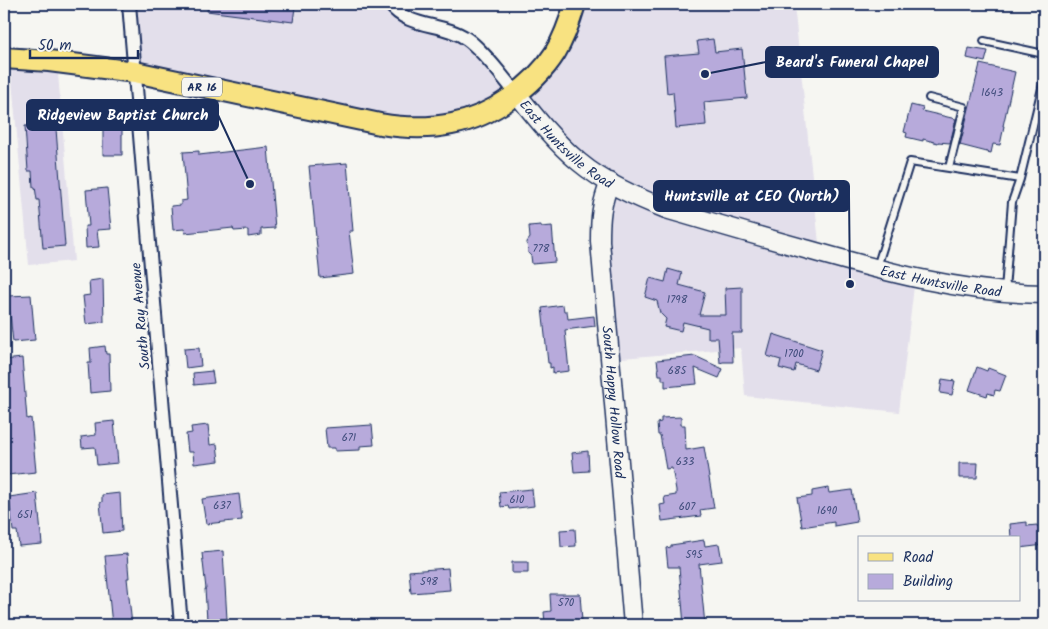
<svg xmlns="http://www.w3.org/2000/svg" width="1048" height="629" font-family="Kalam,sans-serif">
  <rect width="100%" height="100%" fill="#f6f6f2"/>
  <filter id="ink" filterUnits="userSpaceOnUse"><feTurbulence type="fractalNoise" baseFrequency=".02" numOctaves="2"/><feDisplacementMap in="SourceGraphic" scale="10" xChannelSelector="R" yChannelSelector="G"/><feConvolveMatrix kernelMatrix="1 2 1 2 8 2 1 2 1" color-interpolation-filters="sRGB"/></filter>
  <g filter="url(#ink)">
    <path fill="#e3dfeb" d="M129,4H390L451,32L517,94L575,4H794L820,253L915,278L899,412L745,396L741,348L610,359L600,241L609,182L517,94L419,128L135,72Z
      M10,59L57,62L74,261L29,265Z"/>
    <path fill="#b7aadb" stroke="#1b2f5e" d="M208,4H274L295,7L293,22L207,11Z
      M713,39L715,52L742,49L747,98L704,102L706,125L676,128L673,92L667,93L664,56L699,53L697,41Z
      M969,48L988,51L985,62L967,58Z
      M980,64L1015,72L1003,126H1004L1000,145L993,144L991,153L960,145Z
      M911,105L923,108L922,111L956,119L950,143L938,142V143L923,139V141L906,137L907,133L904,132Z
      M53,124V129H56L65,246L43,248L39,200H37L35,187H33L32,171H28L25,126Z
      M103,126H122V155H103Z
      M268,147L275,228L261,229V235L248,237V230L234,231L233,228L185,233L184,229L173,230L171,206L181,205V201L187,200L183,152L199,151V155Z
      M347,163L353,231H349L354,274L320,278L309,166Z
      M107,188L111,229L97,230L99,247L86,248L85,226H89L86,190Z
      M541,225V227L552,226L555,262L532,264L531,256L528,253L527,242L530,238L529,226Z
      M668,269L682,273L679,285L705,292L699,315H726L725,288L742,287V333H732L733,362H723L720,363L718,338H708V328L683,322L681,331L664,327L666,319L660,313L657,301L645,297L650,278L665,282Z
      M103,279L104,322L86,324L83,296L90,295L89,281Z
      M31,295L35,340L13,342L8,296Z
      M563,305L564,311H567L568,319L594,316L595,326L565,330L569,371L553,373V367L550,368V363H548L542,308Z
      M773,334L822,350L816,370L796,364L794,372L779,368L781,360L767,356Z
      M105,346L106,354H109L110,391L90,393L88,363H91L90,348Z
      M199,348L201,366L186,368L184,349Z
      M695,356L723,369L719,378L695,368L697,384L665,387V380H662V375H659L657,360Z
      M22,358L27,419L31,418L36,472L7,475L4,421H9L4,360Z
      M977,367L987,371L988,368L1006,375L1000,391L995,390L994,395L988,393L987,396L969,390Z
      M212,371L214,383L194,385L193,373Z
      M942,379L955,381L952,395L940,393Z
      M681,417V425H685L686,450L704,447L714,508L700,510L701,516L662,521L660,505L665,504L664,497L676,495V490L672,468L666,469L660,435H658L657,423L661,422V418Z
      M114,421L118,463L97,465L95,447L82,448L81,437L96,435L95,423Z
      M208,425L210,445L217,444L219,461L194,464L193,452H188L186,434L192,433L191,427Z
      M372,425L374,445L360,446V450L335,451V448H327L325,428Z
      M588,451L589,471L574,472L572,453Z
      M959,463H978L977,478H959Z
      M828,488L829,493L852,490L857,522L834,526V522L802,527L797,498L812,496V491Z
      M532,489L534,506L509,509L508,506L501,507L499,492Z
      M37,493L42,544L19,546L17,531H13L9,497Z
      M120,493L122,531L103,533L100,503L102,502V495Z
      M239,494L242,520L206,524L202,499Z
      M1027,522V526L1037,525L1038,528L1044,527V545L1019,548V538H1011L1010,524Z
      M575,529L576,546L561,547L560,530Z
      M704,540L705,546L719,544L722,561L699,564L705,625H684L679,567H668L666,548L671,547V545Z
      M223,551L227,619L207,620L205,589H206L202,553Z
      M127,554L129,578H127L132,625H112L105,556Z
      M512,562H528V573H512Z
      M448,568L450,590L411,593L409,571Z
      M550,594H580L582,621L545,623L544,612L551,611Z"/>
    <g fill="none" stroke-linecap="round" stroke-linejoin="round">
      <g stroke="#1b2f5e" stroke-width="10">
        <path id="lane" d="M984,41L1044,54
          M929,98L964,107L949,168
          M1020,179L1044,80
          M877,267L910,162L1020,179L1012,202L1005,290"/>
      </g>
      <g stroke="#1b2f5e" stroke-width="16">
        <path id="street" d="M129,4L181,625
          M390,4C408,29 443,22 467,39C484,51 503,78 517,94"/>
      </g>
      <g stroke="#1b2f5e" stroke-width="21">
        <g id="secondary">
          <path id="s1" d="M517,94C536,118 555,142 579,162C604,183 636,197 666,209C714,223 761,237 809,250C886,272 964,293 1044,294"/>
          <path id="s2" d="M610,182C601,204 600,218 600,241L633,625"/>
        </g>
      </g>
      <g stroke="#1b2f5e" stroke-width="24">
        <path id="primary" d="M4,58L49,61L135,72L380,124C404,128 428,129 452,124C491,117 534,86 555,53C564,38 570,21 575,4"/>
      </g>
      <use href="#lane" stroke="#f6f6f2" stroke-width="6"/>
      <use href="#street" stroke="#f6f6f2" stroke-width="12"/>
      <use href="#secondary" stroke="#f6f6f2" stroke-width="18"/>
      <use href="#primary" stroke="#f8e281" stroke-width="20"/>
    </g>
  </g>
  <g text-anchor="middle" stroke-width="5" stroke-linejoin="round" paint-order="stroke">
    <g font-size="11" fill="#424e7d">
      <text x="992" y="96">1643</text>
      <text x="541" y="252">778</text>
      <text x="677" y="303">1798</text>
      <text x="794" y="357">1700</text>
      <text x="677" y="374">685</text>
      <text x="349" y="441">671</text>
      <text x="685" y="465">633</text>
      <text x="517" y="503">610</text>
      <text x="222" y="509">637</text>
      <text x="687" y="510">607</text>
      <text x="827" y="514">1690</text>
      <text x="25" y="518">651</text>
      <text x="694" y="558">595</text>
      <text x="429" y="585">598</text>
      <text x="566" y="606">570</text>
    </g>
    <rect fill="#f6f6f2" stroke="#5d6b8a" stroke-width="1" x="182" y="77.5" width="40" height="19" rx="4"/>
    <g font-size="12" font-weight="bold" fill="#1b2f5e">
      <text x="202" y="91">AR 16</text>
    </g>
    <g font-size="14" fill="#1b2f5e" stroke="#f6f6f2">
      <text dy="5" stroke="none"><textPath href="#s1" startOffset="71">East Huntsville Road</textPath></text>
      <text dy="5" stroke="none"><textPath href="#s1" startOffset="476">East Huntsville Road</textPath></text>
      <text transform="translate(140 316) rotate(-95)" y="5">South Ray Avenue</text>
      <text dy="5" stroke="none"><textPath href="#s2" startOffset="222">South Happy Hollow Road</textPath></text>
    </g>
  </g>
  <path fill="none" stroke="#1b2f5e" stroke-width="2" d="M705 74L766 62M250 184L218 115M850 284L849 196"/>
  <g fill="#1b2f5e" stroke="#f6f6f2" stroke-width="2">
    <circle cx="705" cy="74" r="5"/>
    <circle cx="250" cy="184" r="5"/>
    <circle cx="850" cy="284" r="5"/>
  </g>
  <g fill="#1b2f5e" stroke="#1b2f5e" stroke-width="2">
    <rect x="766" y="47" width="172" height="30" rx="5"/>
    <rect x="27" y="100" width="191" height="30" rx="5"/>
    <rect x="654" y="181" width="195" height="30" rx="5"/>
  </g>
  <g font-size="15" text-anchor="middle" font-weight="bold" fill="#fff">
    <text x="852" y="67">Beard's Funeral Chapel</text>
    <text x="123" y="120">Ridgeview Baptist Church</text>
    <text x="752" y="201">Huntsville at CEO (North)</text>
  </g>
  <rect width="1048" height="629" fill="none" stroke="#f6f6f2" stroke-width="20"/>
  <rect x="10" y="10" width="1028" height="609" fill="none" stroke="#1b2f5e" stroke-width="2" filter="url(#ink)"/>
  <rect x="858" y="536" width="162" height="65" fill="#f6f6f2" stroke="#9ea6b7"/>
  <rect x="868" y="553" width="25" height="8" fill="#f8e281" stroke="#9ea6b7"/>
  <text x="903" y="562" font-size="15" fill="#1b2f5e">Road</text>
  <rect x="868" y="574" width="25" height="15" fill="#b7aadb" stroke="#9ea6b7"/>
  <text x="903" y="586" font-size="15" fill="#1b2f5e">Building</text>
  <path d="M30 50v8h108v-8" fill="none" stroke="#1b2f5e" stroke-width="2.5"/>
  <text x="38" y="50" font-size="15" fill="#1b2f5e" stroke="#f6f6f2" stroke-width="4" paint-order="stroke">50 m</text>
</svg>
